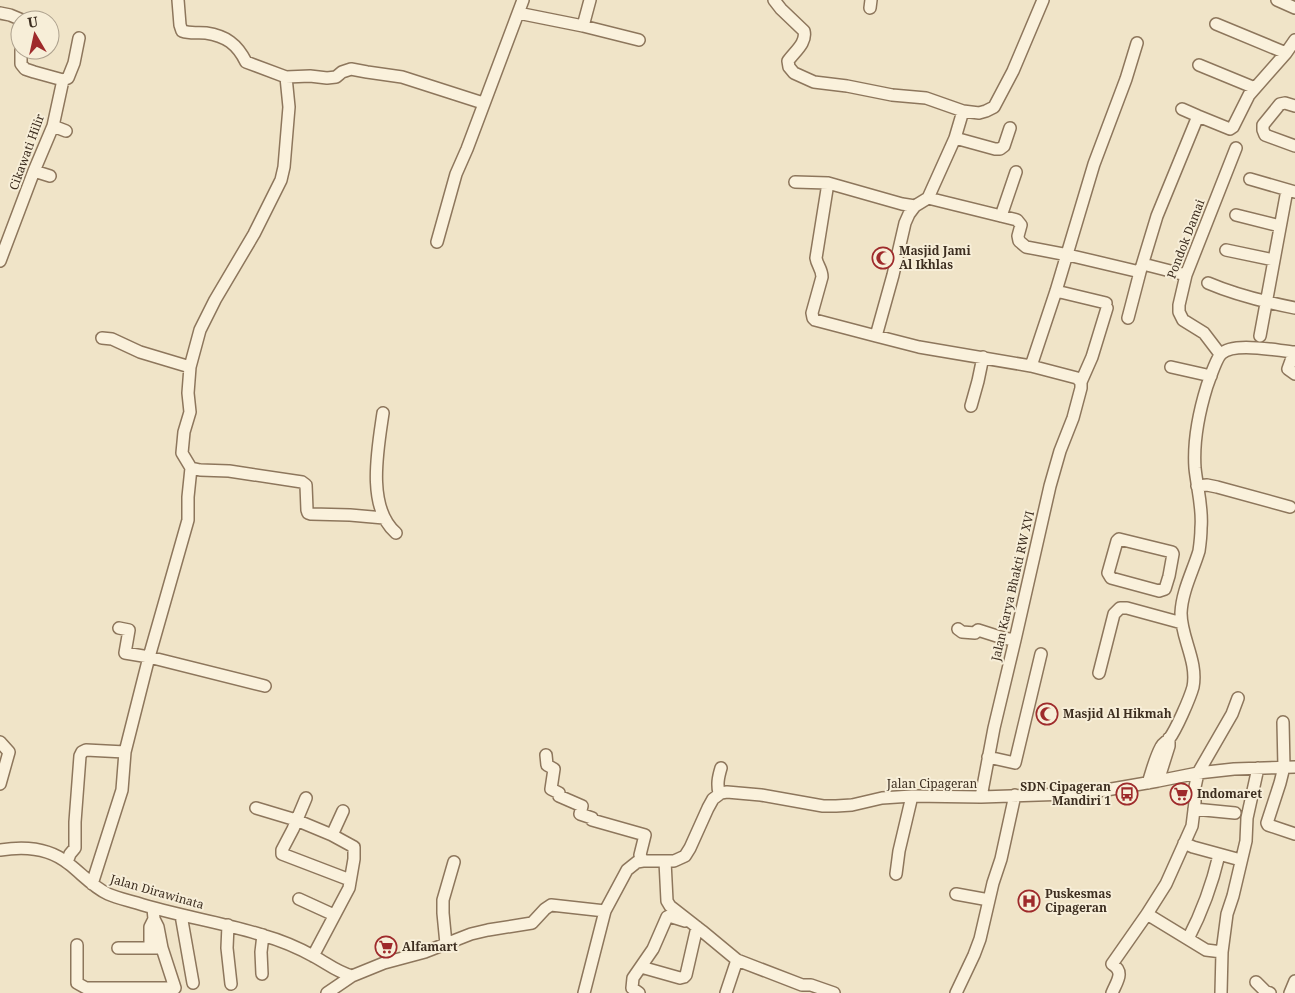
<svg xmlns="http://www.w3.org/2000/svg" width="1295" height="993" font-family="'Noto Serif',serif">
  <rect width="100%" height="100%" fill="#f0e4c8"/>
  <g fill="none" stroke-linecap="round" stroke-linejoin="round">
    <g stroke="#8d765c" stroke-width="14">
      <path id="minor" d="M178,0L180,25L182,31C191,34 197,32 206,33C226,36 237,44 246,62L286,77L310,76L327,78L336,77L342,72L351,69L367,72L402,77L483,103
        M774,0L781,9L804,31C807,43 794,52 788,61L789,67L794,73L814,82L847,86L892,95L926,98L963,111L979,113L986,111L994,107L1013,71L1043,0
        M1277,0L1295,8
        M870,8L871,0
        M0,13L10,15L22,20
        M518,13L583,26L639,40
        M1216,24L1286,53
        M583,26L590,0
        M21,50V64L25,69L34,72L63,80
        M1199,65L1255,88
        M63,80L68,78L74,63L79,38
        M1295,106L1285,103L1280,104L1263,125V130L1265,135L1295,146
        M1182,109L1198,116L1230,129L1233,127L1249,95L1286,53L1295,40
        M963,111L955,138L928,198L915,206L909,214L905,223L893,275L876,336L919,347L1031,366L1077,378L1081,382
        M53,126L66,131
        M955,138L995,149H1000L1004,146L1010,128
        M34,171L50,176
        M1250,179L1295,192
        M795,182L828,183L902,204L915,206
        M828,183L816,258C817,265 822,269 822,277L812,313L813,318L815,320L876,336
        M928,198L1017,220L1021,225L1018,236L1019,241L1026,247L1068,255L1140,272
        M1236,215L1280,226
        M1001,216L1016,172
        M437,242L456,174L467,149L523,0
        M1226,250L1274,260
        M0,261L34,171L53,126L63,80
        M1143,264L1186,275
        M1208,283C1236,295 1265,302 1295,308
        M1056,291L1106,303
        M1128,318L1140,272L1157,216L1198,116
        M1260,336L1287,190
        M102,338L112,339L140,352L190,367
        M1292,352V358L1288,369L1295,374
        M1220,354L1204,333L1183,320L1179,312V305L1186,275L1236,148
        M1031,366L1056,291L1094,164L1126,79L1137,43
        M1171,367L1211,376
        M971,406L978,381L983,357
        M383,413C378,448 366,507 396,533
        M191,468L200,470L229,471L302,482L306,485L307,510L308,513L311,514L350,515L384,518
        M1197,486L1207,485L1217,487L1290,507
        M1119,539L1172,552L1173,554L1169,576L1165,589L1159,591L1111,578L1108,573L1117,541Z
        M119,628L129,630L125,653L149,657L265,686
        M958,629L962,632L975,633L978,630L1003,638L1015,640
        M1099,673L1114,614L1120,608H1127L1182,623
        M1283,722L1284,767L1280,783L1267,823L1268,825L1295,834
        M0,742L9,752L0,784
        M546,755L547,765L554,769L551,789L559,793V796L582,806L580,814L592,818V820L645,835L640,855L643,861
        M988,757L1015,763L1041,654
        M1158,781L1169,746V738
        M1148,783C1152,771 1155,758 1161,747C1163,743 1166,742 1169,739C1176,730 1190,698 1193,687C1198,661 1181,638 1181,613C1182,591 1193,571 1199,551C1200,544 1201,535 1201,528C1203,508 1197,488 1195,468C1193,439 1199,412 1207,386C1210,378 1216,359 1221,354C1233,341 1278,351 1295,352
        M719,794C717,784 718,778 721,768
        M981,797L994,728L1015,640L1050,486L1060,451L1073,418L1081,388V382L1092,357L1107,308
        M306,798L293,829L282,850V854L350,880
        M256,808L296,820L332,835L354,847V859L349,888L313,956
        M1194,809L1235,813
        M332,835L343,811
        M1184,843L1193,847L1237,859
        M0,850C24,846 50,848 69,864C82,874 93,887 108,894C117,898 127,900 137,903C178,916 221,922 262,935C280,940 299,948 315,957C328,964 337,972 352,976
        M665,861L667,901L670,906L702,931L737,960L802,985H811L834,993
        M67,862L70,854L75,848V822L80,756L82,752L86,750L125,752L149,657L188,520V497L191,468L182,453L184,432L190,412L188,393L190,367L200,330L215,300L254,234L281,180L284,167L289,107L286,77
        M896,874L899,851L912,796
        M92,884L122,790L125,752
        M956,894L989,900
        M299,899L334,915
        M1147,914L1206,950L1222,952
        M181,915L193,983
        M228,925L227,948L231,984
        M1188,939C1202,912 1212,885 1219,855
        M446,944L443,913V900L454,862
        M77,945V983L86,988H175L162,948L158,927L154,919L153,908
        M118,948H162
        M150,948V927L154,919
        M641,967L680,978L684,977L686,975L697,927
        M262,974L261,952L263,935
        M1256,982L1265,991L1270,993
        M327,993L352,976L384,963L425,952L471,934L488,930L532,923L545,909L551,905L605,911
        M584,993L605,911L627,870L637,862L643,861H674L685,856L690,848L708,808L713,799L721,793L727,792L761,795L823,806H836L852,805L882,798L912,796L981,797L1068,794L1106,790L1158,781L1198,773L1234,769L1295,767
        M639,993L632,988L633,978L653,949L667,917L669,916L685,921
        M726,993L737,960
        M956,993L974,955L980,939L993,883L1001,859L1015,795
        M1112,993C1117,981 1125,972 1112,964L1147,914L1166,884L1192,826L1195,802V787L1198,773L1232,714L1238,698
        M1221,993L1222,952L1227,914L1233,896L1246,841L1247,818L1258,768
        M1290,993L1295,981"/>
    </g>
    <use href="#minor" stroke="#faf1dc" stroke-width="11"/>
  </g>
  <defs>
    <g id="mosque-ring" transform="scale(1.125)"><circle r="9.5" fill="#f7eed8" stroke="#9e2a2b" stroke-width="1.5"/><path d="M3.5-4.9A6 6 0 1 0 3.5 4.9A5 5 0 1 1 3.5-4.9Z" fill="#9e2a2b"/></g>
    <g id="bus-ring" transform="scale(1.125)"><circle r="9.5" fill="#f7eed8" stroke="#9e2a2b" stroke-width="1.5"/><path d="M-5-6H5V4H4V6H2V4H-2V6H-4V4H-5ZM-3.5-4V0h7V-4ZM-3.5 1.2v1.5H-2V1.2ZM2 1.2v1.5H3.5V1.2Z" fill="#9e2a2b"/></g>
    <g id="supermarket-ring" transform="scale(1.125)"><circle r="9.5" fill="#f7eed8" stroke="#9e2a2b" stroke-width="1.5"/><path d="M-6-5.5h2.5l.6 2H6L4.5 2H-2.5L-4.4-4H-6ZM-1.5 3.2a1.3 1.3 0 1 0 .1 0ZM3 3.2a1.3 1.3 0 1 0 .1 0Z" fill="#9e2a2b"/></g>
    <g id="hospital-ring" transform="scale(1.125)"><circle r="9.5" fill="#f7eed8" stroke="#9e2a2b" stroke-width="1.5"/><path d="M-5-5h3v3.5h4V-5h3V5h-3V1.5h-4V5h-3Z" fill="#9e2a2b"/></g>
  </defs>
  <g fill-rule="evenodd">
    <use href="#mosque-ring" x="883" y="258"/>
    <use href="#mosque-ring" x="1047" y="714"/>
    <use href="#bus-ring" x="1127" y="794"/>
    <use href="#supermarket-ring" x="1181" y="794"/>
    <use href="#hospital-ring" x="1029" y="901"/>
    <use href="#supermarket-ring" x="386" y="947"/>
  </g>
  <g text-anchor="middle" stroke-width="4" stroke-linejoin="round" paint-order="stroke">
    <g font-size="12" fill="#3d2e20" stroke="#f7eed8">
      <text transform="translate(27 152) rotate(-70)" y="4">Cikawati Hilir</text>
      <text transform="translate(1186 239) rotate(-69)" y="4">Pondok Damai</text>
      <text transform="translate(1013 586) rotate(-77)" y="4">Jalan Karya Bhakti RW XVI</text>
      <text x="932" y="788">Jalan Cipageran</text>
      <text transform="translate(157 892) rotate(16)" y="4">Jalan Dirawinata</text>
    </g>
    <g font-size="12" font-weight="bold" fill="#3d2e20" stroke="#f7eed8" text-anchor="start">
      <text x="899" y="255">Masjid Jami<tspan x="899" dy="14">Al Ikhlas</tspan></text>
      <text x="1063" y="718">Masjid Al Hikmah</text>
      <text x="1111" y="791" text-anchor="end">SDN Cipageran<tspan x="1111" dy="14">Mandiri 1</tspan></text>
      <text x="1197" y="798">Indomaret</text>
      <text x="1045" y="898">Puskesmas<tspan x="1045" dy="14">Cipageran</tspan></text>
      <text x="402" y="951">Alfamart</text>
    </g>
  </g>
  <g transform="translate(35 35) rotate(351)"><circle r="24" fill="#f7eed8" stroke="#ada18e"/>
  <path d="M0-4L9 19L0 12L-9 19Z" fill="#9e2a2b"/>
  <text y="-8" font-size="14" font-weight="bold" text-anchor="middle" fill="#3d2e20">U</text>
  </g>
</svg>
